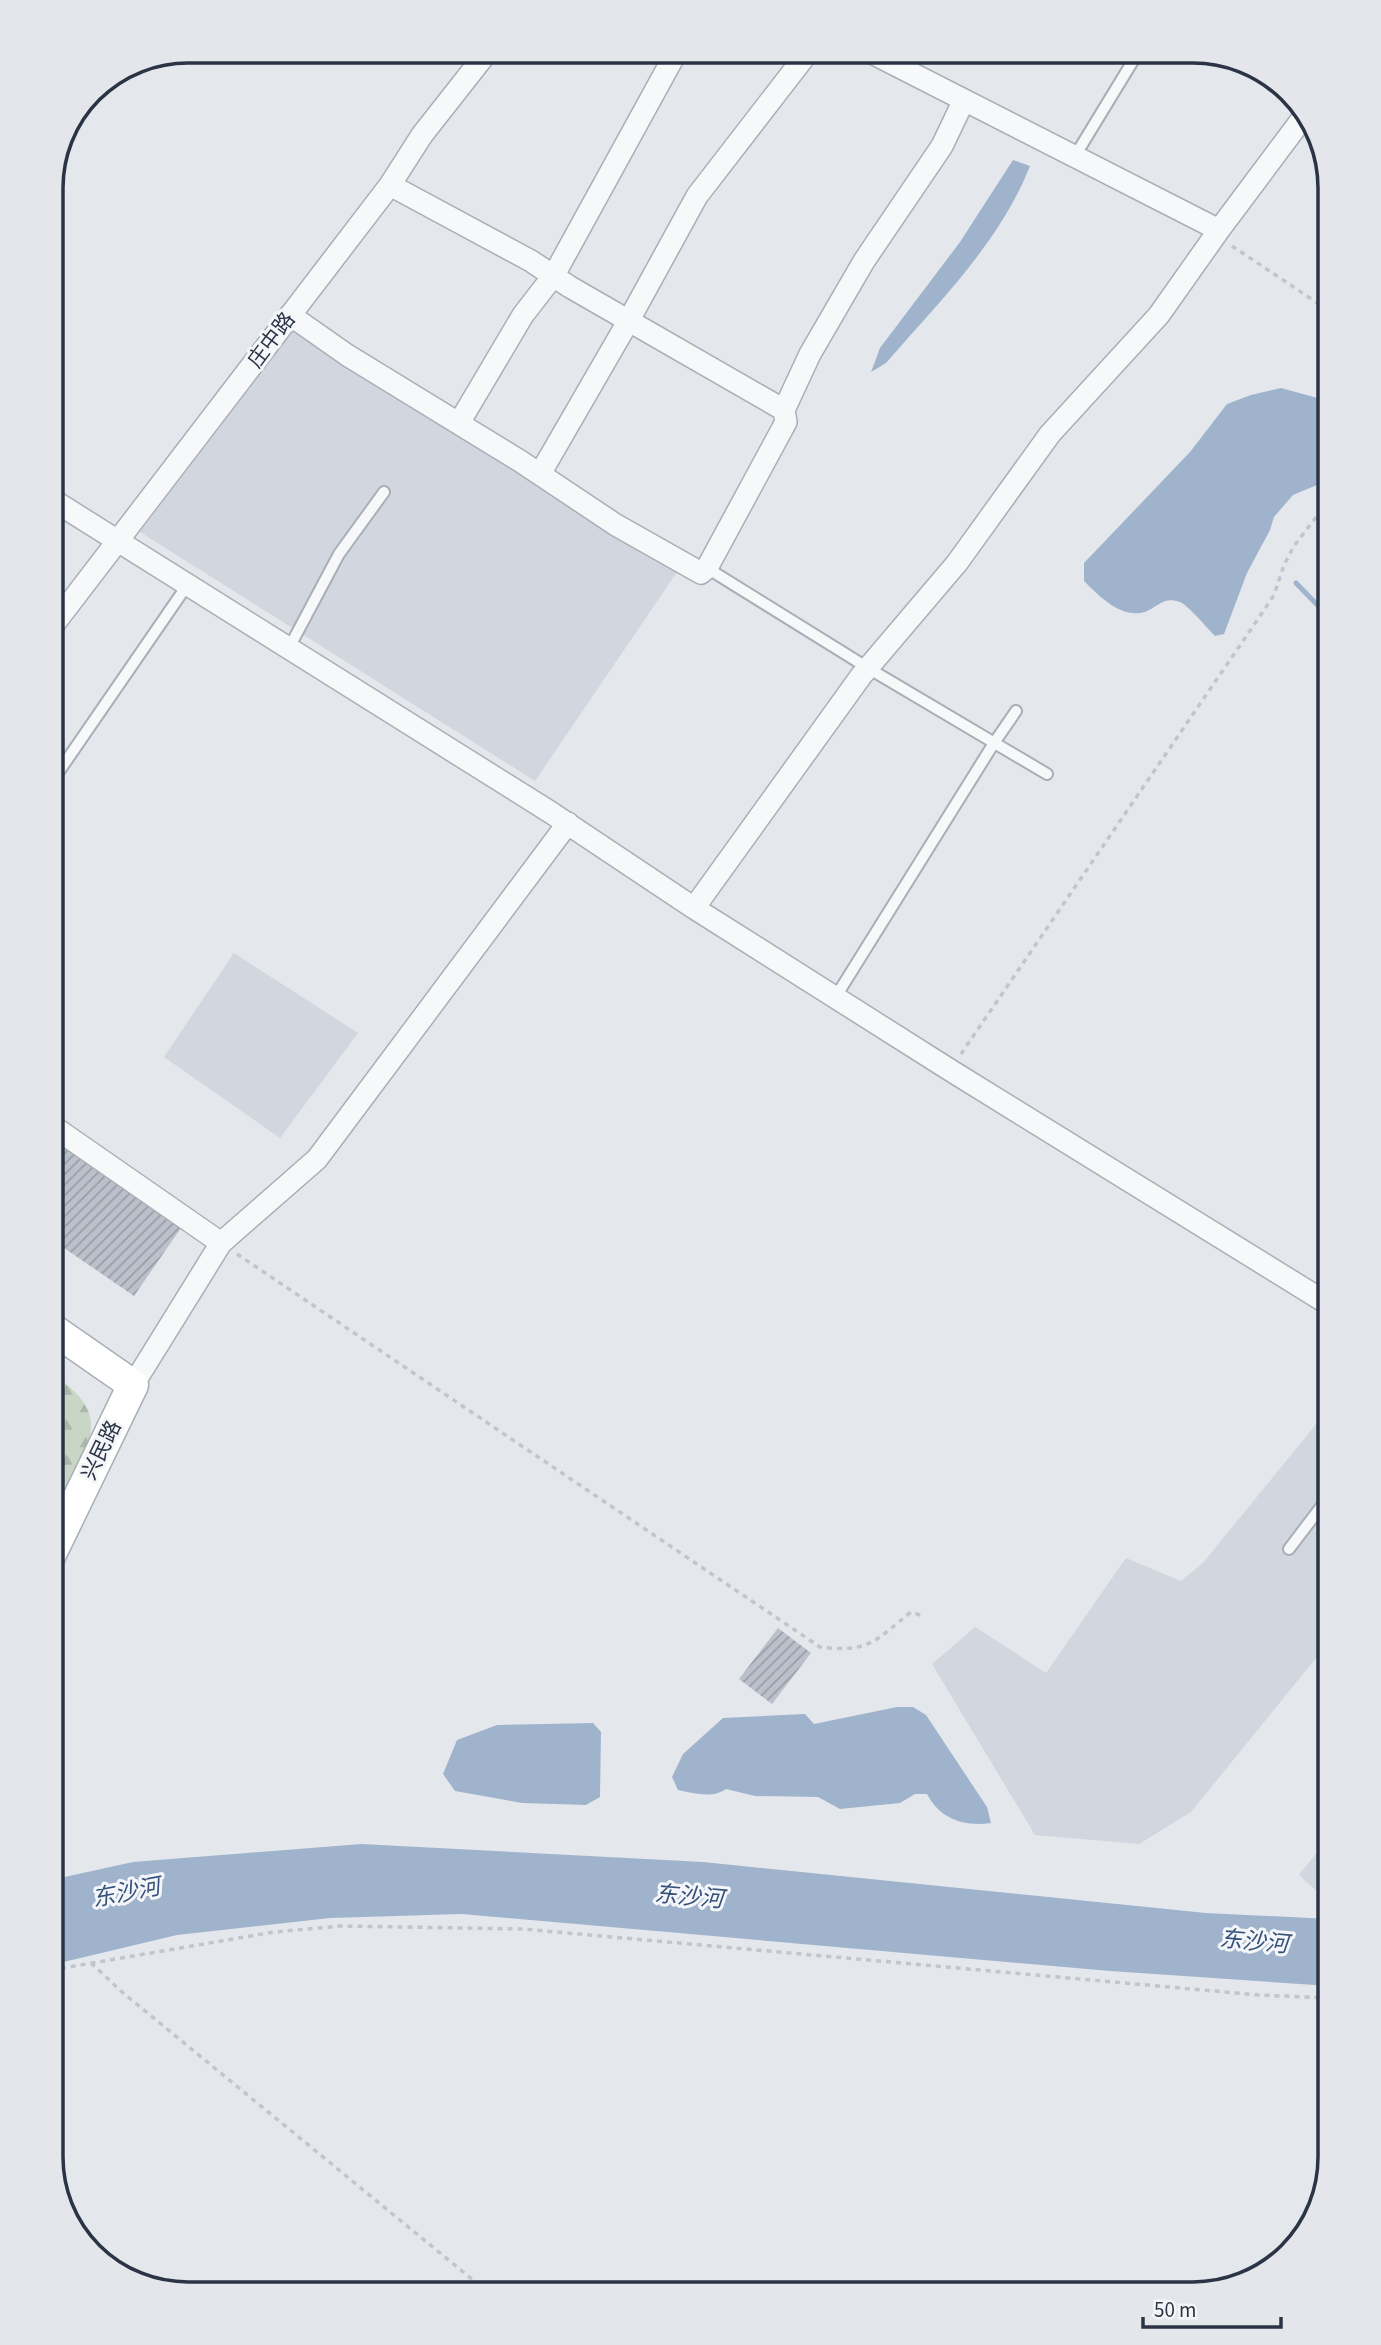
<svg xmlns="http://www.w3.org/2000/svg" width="1381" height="2345" font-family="'Source Sans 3','Noto Sans SC',sans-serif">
  <defs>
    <pattern id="forest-firs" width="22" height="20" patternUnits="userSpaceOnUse" patternTransform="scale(1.75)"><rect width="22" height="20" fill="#c9d6c5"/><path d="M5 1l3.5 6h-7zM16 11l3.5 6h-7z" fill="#adb8ab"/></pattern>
    <pattern id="building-hatch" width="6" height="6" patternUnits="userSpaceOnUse" patternTransform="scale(1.75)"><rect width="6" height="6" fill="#bbc0ca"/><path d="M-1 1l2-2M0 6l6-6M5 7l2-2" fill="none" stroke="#989da6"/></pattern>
  </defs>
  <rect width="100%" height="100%" fill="#e4e7ec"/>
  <path fill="#d2d6de" d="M295,328L350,366L677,572L535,781L140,532Z
    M234,953L358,1033L280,1138L164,1057Z
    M1330,1407V1641L1191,1812L1139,1844L1035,1835L932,1664L975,1627L1046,1673L1126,1558L1181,1581L1203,1563Z
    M1330,1836V1895L1320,1894L1299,1875Z"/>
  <path fill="url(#forest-firs)" d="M51,1373C67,1384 90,1401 91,1423C93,1450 63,1505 51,1531Z"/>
  <path fill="#9fb4cc" d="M1013,160L1030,166C1000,242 939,302 886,363L871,372L880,348L960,242Z
    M1281,388L1325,400L1330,406V464L1321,468L1317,485L1293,495L1274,517L1270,530L1247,573L1224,634L1215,636C1207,628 1189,606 1180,602C1163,596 1158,607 1145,612C1121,619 1099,596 1084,581V563L1190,452L1227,404L1251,395Z
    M897,1707H913L926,1715L987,1807L991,1823C964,1827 940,1819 927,1794H915L900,1803L840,1809L818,1797L755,1796L726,1789C712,1799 694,1793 678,1790L672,1777L683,1754L723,1718L805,1714L814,1724Z
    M593,1723L601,1732L600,1797L586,1805L522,1803L455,1791L443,1774L457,1740L497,1725Z
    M361,1844L703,1862L1206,1913L1330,1919V1986L1110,1971L462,1914L330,1918L177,1935L51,1965V1880L133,1862Z"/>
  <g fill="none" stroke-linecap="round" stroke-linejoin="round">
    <path stroke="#9fb4cc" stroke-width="5" d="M1296,583L1330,618"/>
  </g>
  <path fill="url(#building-hatch)" d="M51,1133L183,1225L134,1296L51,1239Z
    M778,1628L811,1653L772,1704L739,1679Z"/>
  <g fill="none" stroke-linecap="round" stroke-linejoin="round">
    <g stroke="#a9aeb7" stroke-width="14">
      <path id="lane" d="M1075,156L1139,51
        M707,568L868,668L1047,774
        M289,648L339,554L384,492
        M51,783L188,584
        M835,998L994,743L1016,711
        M1289,1549L1330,1495"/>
    </g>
    <g stroke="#a9aeb7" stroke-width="24">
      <path id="street" d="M868,51L1219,230
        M290,315L347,355L520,461L616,525L701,573L707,568L786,422L784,410L570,287L531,261L390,185
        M784,410L810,354L864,261L942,146L964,100
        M459,423L523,315L554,275L677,51
        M540,474L629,320L697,196L809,51
        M51,499L550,812L694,908L950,1070L1330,1305
        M51,628L390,185L422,135L488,51
        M694,908L861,676L957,563L1050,434L1159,315L1219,230L1305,115
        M51,1125L221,1243
        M133,1385L221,1243L317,1159L568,823"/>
    </g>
    <g stroke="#a9aeb7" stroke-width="33">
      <path id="secondary" d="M51,1554L133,1385L51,1328"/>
    </g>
    <path stroke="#c2c5cb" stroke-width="3.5" stroke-dasharray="5 5" stroke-linecap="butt" d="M1232,246L1316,302L1326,305L1330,304
      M961,1054L1260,616L1274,595L1284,565L1294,546L1330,499
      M237,1254L820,1647C869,1653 875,1641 911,1612L923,1616
      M91,1963L122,1992L490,2294
      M51,1970L274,1932L341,1926L523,1929L1258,1995L1330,1998"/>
    <use href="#lane" stroke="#f7f8fa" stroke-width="10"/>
    <use href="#street" stroke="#f7f8fa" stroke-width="21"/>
    <use href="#secondary" stroke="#fff" stroke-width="30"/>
  </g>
  <g text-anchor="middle" stroke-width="6" stroke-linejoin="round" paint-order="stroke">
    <g font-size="21" fill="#2b3445" stroke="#f4f6f9">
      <text transform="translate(271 340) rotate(-53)" y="7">庄中路</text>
      <text transform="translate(101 1450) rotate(-64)" y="7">兴民路</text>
    </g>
    <g font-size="23" font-style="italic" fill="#34527a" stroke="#f4f6f9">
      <text transform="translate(126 1892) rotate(-11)" y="8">东沙河</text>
      <text transform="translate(689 1896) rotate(5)" y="8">东沙河</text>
      <text transform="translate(1254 1941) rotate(5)" y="8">东沙河</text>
    </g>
  </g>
  <path d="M0 0H1381V2345H0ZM188 63H1193A125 125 0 0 1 1318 188V2157A125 125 0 0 1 1193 2282H188A125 125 0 0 1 63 2157V188A125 125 0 0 1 188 63Z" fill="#e4e6eb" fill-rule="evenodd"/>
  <path fill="none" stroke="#2b3445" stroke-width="3.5" d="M188 63H1193A125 125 0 0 1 1318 188V2157A125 125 0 0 1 1193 2282H188A125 125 0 0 1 63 2157V188A125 125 0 0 1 188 63Z"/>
  <path d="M1143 2317v10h138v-10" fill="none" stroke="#2b3445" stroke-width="3.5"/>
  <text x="1154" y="2317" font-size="21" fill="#2b3445" stroke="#f4f6f9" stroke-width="5" paint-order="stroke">50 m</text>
</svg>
